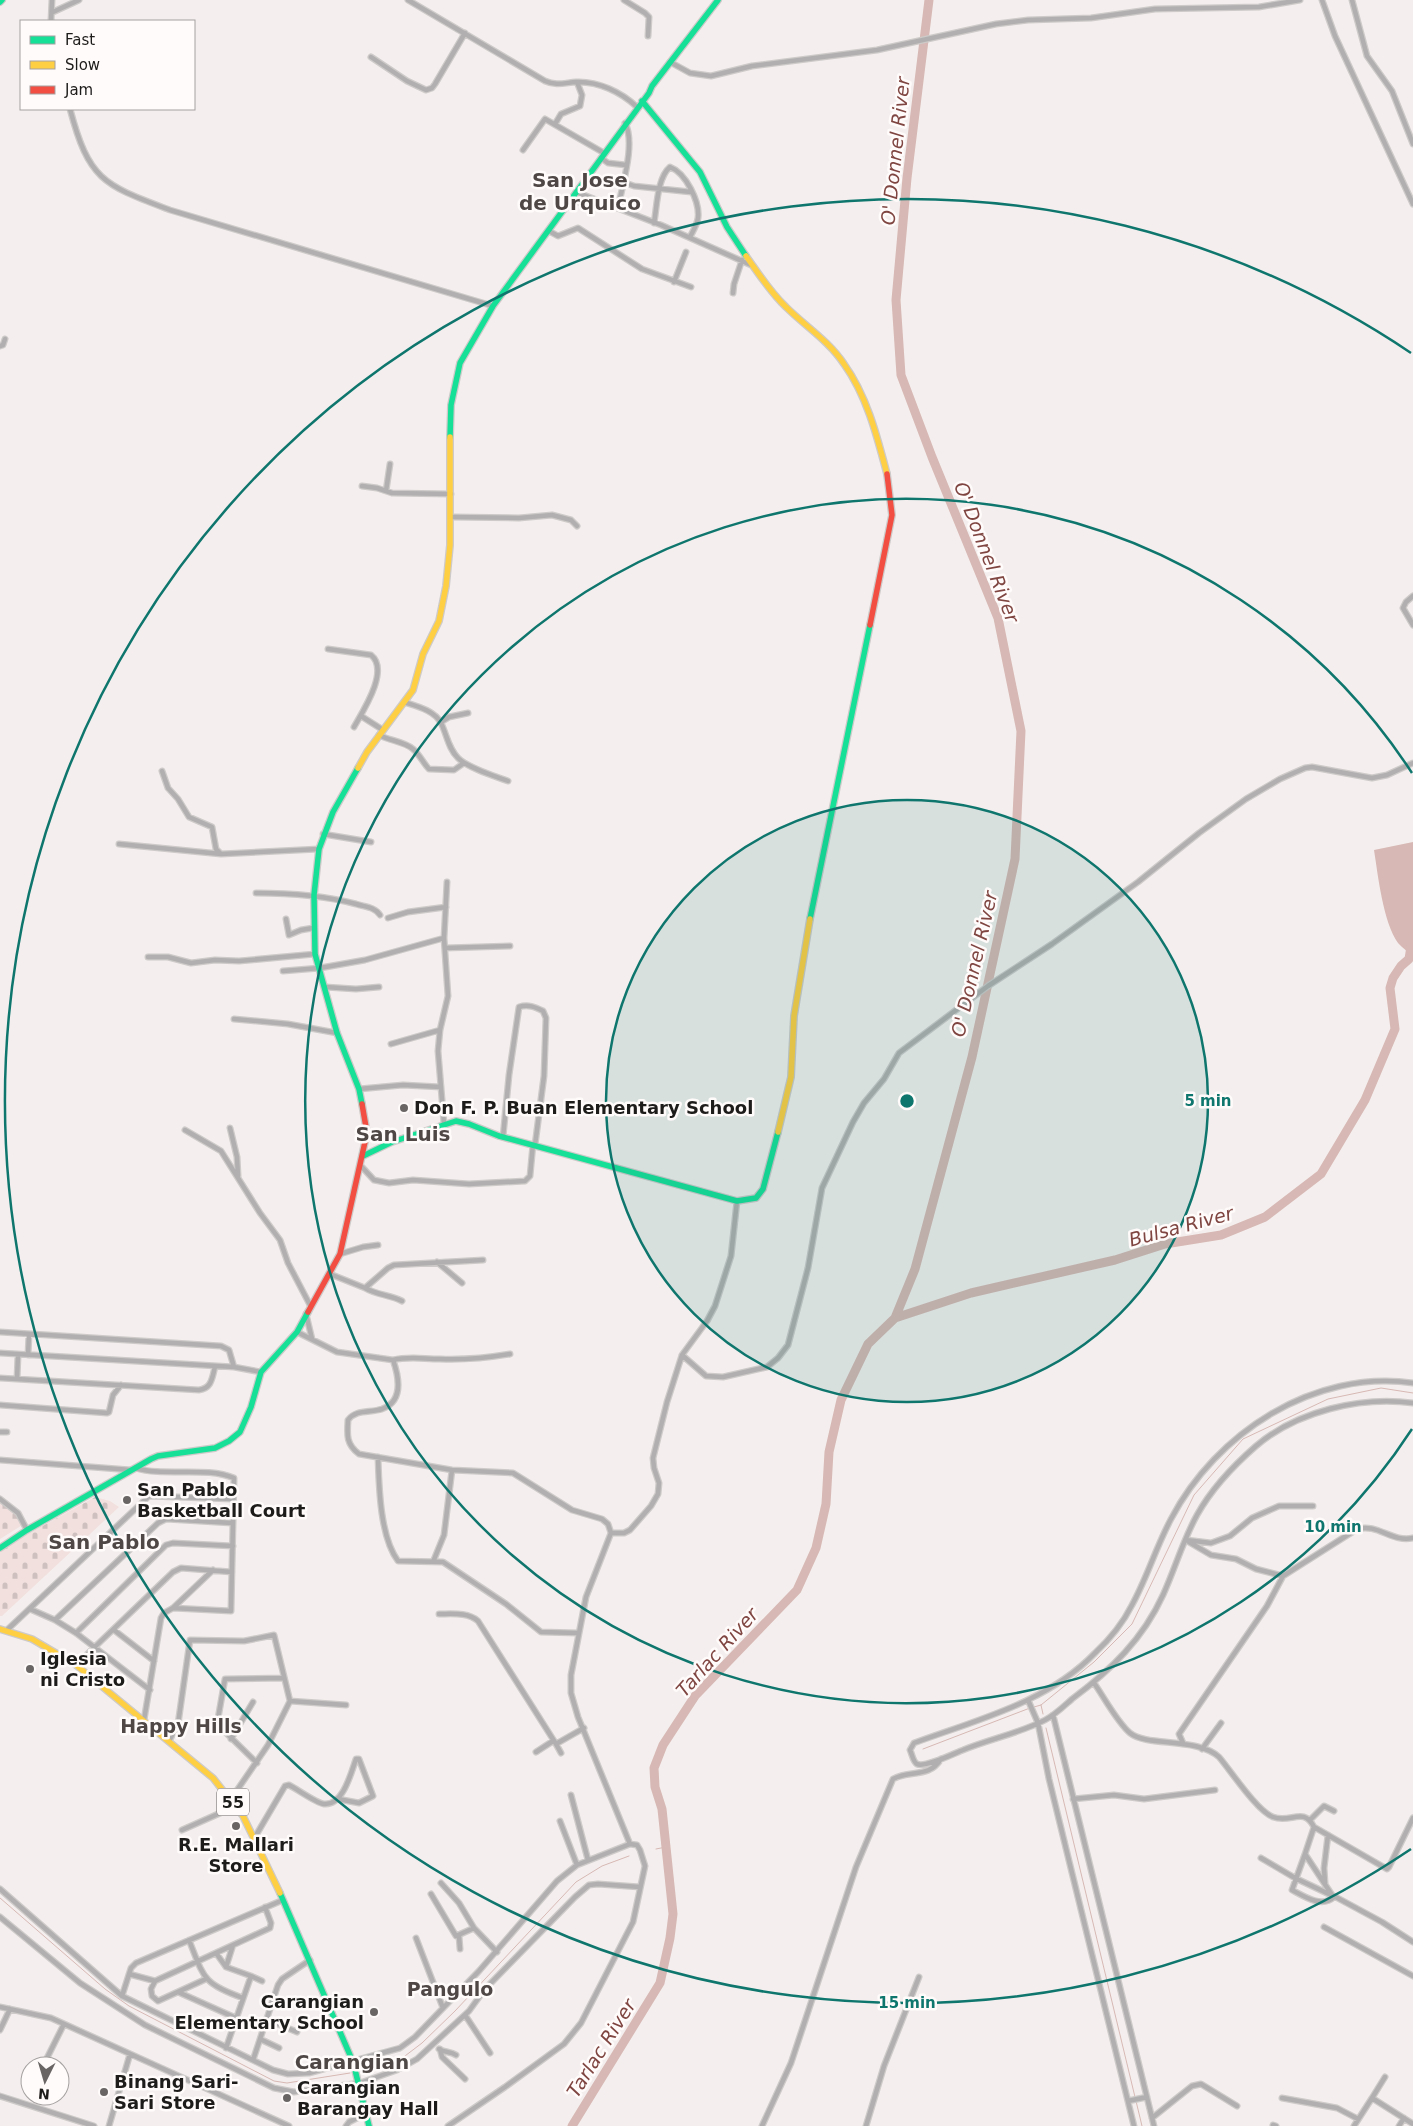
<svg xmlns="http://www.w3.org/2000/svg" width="1413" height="2126" font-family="'DejaVu Sans',sans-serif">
  <defs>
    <pattern id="cemetery-stones" width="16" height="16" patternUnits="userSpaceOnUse" patternTransform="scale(1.25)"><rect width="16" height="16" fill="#f1e0de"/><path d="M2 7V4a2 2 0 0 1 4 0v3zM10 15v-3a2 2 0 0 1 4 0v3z" fill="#cec0be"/></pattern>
  </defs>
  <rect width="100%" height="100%" fill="#f4efee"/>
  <path fill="url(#cemetery-stones)" d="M95,1497L110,1501L119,1507L2,1616H0V1552L10,1544Z
    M0,1502L19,1514L24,1524L0,1539Z"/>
  <path fill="#d7b8b4" d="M1413,842V956C1409,952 1402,948 1398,943C1383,922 1378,875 1374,850Z"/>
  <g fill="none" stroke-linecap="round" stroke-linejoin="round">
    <path stroke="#d7b8b4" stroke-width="1" d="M1041,1705L1043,1714
      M1034,1707L1041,1705L1094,1662L1132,1624L1194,1495L1243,1439L1328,1399L1381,1388L1413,1393
      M1046,1728L1135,2097
      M923,1749L1030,1708
      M656,1849L666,1847
      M0,1898L105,1989L129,2006L274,2081L287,2083L350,2073
      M360,2071L401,2059L422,2043L455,2011L576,1882L602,1866L629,1856
      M1136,2101L1142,2126"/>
    <path stroke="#d7b8b4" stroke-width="9" d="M895,1318L971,1293L1115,1260L1165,1244L1221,1235L1265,1217L1321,1174L1365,1100L1395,1029L1390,988L1393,978L1401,966L1409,959L1413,934
      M572,2126L660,1983L670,1938L673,1914L662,1809L655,1787L654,1768L663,1745L695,1696L797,1590L816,1548L826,1504L829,1452L841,1400L868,1344L895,1318L915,1269L972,1057L1015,859L1021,731L998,618L932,457L901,375L896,300L907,178L929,0"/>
    <g stroke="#cdcac9" stroke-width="7">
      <path id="street" d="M408,0L545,81C556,86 564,83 576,82C598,81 621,92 637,107
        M624,0L645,13L649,17L648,36
        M1322,0L1335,36L1413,204
        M1352,0L1367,56L1392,91L1413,144
        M53,12L79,0
        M51,21L52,0
        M371,57L407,81L426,90L432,88L435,84L465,33
        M670,62L690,73L711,76L752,66L877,50L996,24L1028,20L1091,18L1155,9L1259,7L1300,0
        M70,109C89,181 104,185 170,210L493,306
        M555,124L561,114L580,106L582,95L577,82
        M523,150L545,119L604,153
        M601,158L608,163L626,165
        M623,182L634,186L691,192
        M576,192L661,225L751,265
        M565,208L583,200L592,199
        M618,208C622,186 636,143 625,123
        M654,223C657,207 657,178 670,167C686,173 700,202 698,218C697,225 693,231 690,237
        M549,231L558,236L578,228L642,269L691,287
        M674,282L686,252
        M733,293L734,284L742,260
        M0,346L3,345L5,339
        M362,486L377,488L392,493L451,494
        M386,491L390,464
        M451,517L519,518L552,515L571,520L577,526
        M1413,596L1406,602L1403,608L1413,625
        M328,649L371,655C390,670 363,711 354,727
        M404,702C416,706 434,710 441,723C447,735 448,748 458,758C468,768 494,776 508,781
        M361,716L383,730
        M441,722L449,717L468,713
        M379,735C390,741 403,741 413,749C420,755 423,763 429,769L454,770L464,763
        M162,771L168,788L178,799L189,817L212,827L216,849L221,854L319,849
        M323,834L371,842
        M119,844L221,854
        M256,893C291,893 322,895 356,904C365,907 375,907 380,915
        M388,918L408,912L446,907
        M286,919L289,935L301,930L313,928
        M445,948L510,946
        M148,957H168L191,963L215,960L239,961L315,954
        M283,971L320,968L365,960L444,938
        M325,987L356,989L379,987
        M234,1019L288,1024L337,1033
        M391,1044L440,1030
        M359,1089L403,1085L441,1087
        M444,1124L438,1051L440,1030L448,996L444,938L447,882
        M230,1128L237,1157L238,1176
        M185,1130L221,1151L260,1213L280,1240L288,1263L310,1305
        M503,1137L509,1075L519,1007C528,1004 535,1007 543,1011L546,1018L544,1076L535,1145
        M361,1166L374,1180L389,1183L413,1180L469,1184L525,1181L530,1176L533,1144
        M340,1254L363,1247L378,1245
        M437,1262L462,1283
        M330,1274L365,1288L388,1268L394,1265L483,1260
        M365,1288C377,1295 390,1295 402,1301
        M306,1314L312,1339
        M0,1332L221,1346L229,1350L234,1367
        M297,1332L337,1352L393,1360C399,1377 404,1401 382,1409C370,1413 356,1409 348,1420C347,1435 346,1444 359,1454L452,1470L513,1473L572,1510L602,1519L608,1524L611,1533L586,1597L571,1675V1693L578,1717L630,1844
        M0,1353L234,1367L261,1372
        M28,1355L29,1334
        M682,1355L706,1376L723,1377L767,1367L778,1358L788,1345L808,1268L822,1188L853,1122L864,1103L884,1079L899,1053L988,986L1052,944L1138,882L1199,833L1246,799L1280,779L1305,768L1312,767L1372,778L1387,775L1413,763
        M393,1360C409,1356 423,1359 440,1359C464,1360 486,1358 510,1354
        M0,1378L199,1390C212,1388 212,1378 215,1367
        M17,1379L18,1355
        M1413,1383C1314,1369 1216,1433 1171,1519C1156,1547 1147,1578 1132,1605C1123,1623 1110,1639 1095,1653C1047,1703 976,1720 914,1743L910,1750C912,1754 913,1762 917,1764C925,1768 955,1753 963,1750C990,1739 1020,1733 1045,1720C1055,1715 1064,1706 1072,1699C1111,1670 1143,1639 1163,1595C1175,1569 1183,1540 1197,1515C1212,1488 1233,1466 1256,1446C1297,1411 1361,1396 1413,1403
        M0,1405L107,1413L109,1412L113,1395L121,1385
        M0,1432H7
        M378,1457C379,1487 380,1537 398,1561L443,1562L506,1604L541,1632L578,1633
        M0,1460L131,1470
        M135,1468C165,1477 206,1466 234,1478L231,1611L173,1608
        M0,1499L18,1513L27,1530
        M611,1533H624L630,1530L651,1506L658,1494L659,1483L654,1468L653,1458L667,1402L682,1355L707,1321L715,1306L731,1256L737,1201
        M1186,1540L1211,1543L1230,1536L1252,1518L1279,1506H1313
        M1189,1542L1211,1555L1236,1559L1256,1569L1283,1576
        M433,1562L444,1535L452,1470
        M30,1609L55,1620L76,1633L150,1690
        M439,1614C452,1614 468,1612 478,1621L556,1744L584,1728
        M55,1620L158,1523L166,1519L232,1523
        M7,1630L149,1496L233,1499
        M114,1630L154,1661
        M76,1633L166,1545L173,1543L233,1546
        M76,1665L173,1572L181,1568L232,1572
        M1094,1683C1104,1697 1117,1722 1130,1733C1147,1747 1197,1737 1219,1757C1231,1771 1257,1811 1273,1817C1291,1824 1303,1806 1314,1827L1305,1854L1332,1895L1382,1922L1413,1942
        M1028,1700L1038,1723L1049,1779L1134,2126
        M290,1701L346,1705
        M1053,1715L1154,2126
        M144,1720L161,1618L164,1613L173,1608L213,1570
        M231,1739L253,1702
        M169,1741L178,1724L190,1640L244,1641L274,1635L290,1701L268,1745L231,1799
        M1183,1743L1179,1734L1267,1606L1283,1576L1357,1529C1378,1523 1392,1543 1413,1538
        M556,1744L561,1753
        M1202,1749L1221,1723
        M536,1752L553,1741
        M257,1763L217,1724L225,1679L284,1678
        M571,1795L588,1860
        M1073,1799L1114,1795L1144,1799L1215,1790
        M1310,1820L1324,1806L1334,1811
        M560,1821L577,1865
        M1314,1827L1387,1869L1389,1867L1413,1818
        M182,1830L236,1806
        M255,1837L285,1786L289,1785C297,1789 316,1803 324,1804C343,1806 351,1773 356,1759H359L373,1796L359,1803L338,1799
        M1305,1854L1292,1890C1305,1897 1322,1908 1334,1897
        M1261,1858L1295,1878L1331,1895
        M441,1883L459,1903L474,1928L497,1952
        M1325,1883L1324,1868L1328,1835
        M0,1889L122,1996L273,2070L288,2074L309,2073L400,2048L415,2037L479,1971L557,1881L577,1865L630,1844L637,1845L640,1850L645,1866L633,1922L581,2023L564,2044L505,2087L448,2126
        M431,1894L456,1936L474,1928
        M0,1917L80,1983L145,2025L274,2088L294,2092L360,2083L397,2070L417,2059L469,2011L485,1989L575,1897L589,1885L598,1884L640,1887
        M1324,1927L1413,1976
        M459,1936L460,1949
        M416,1938L443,2008
        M189,1940C204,1978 203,1984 243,1998
        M216,1953L226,1967L251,1976L226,2048
        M226,1967L233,1945
        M129,1974L155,1981
        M251,1976L262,1981
        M206,1979L158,2001L152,1996L151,1989L155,1981L270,1928L271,1923L265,1907
        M178,1992L236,2018
        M122,1996L131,1968L136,1963L283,1900
        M0,2007L51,2018L289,2126
        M465,2015L490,2053
        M266,2019L297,2032
        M0,2030L10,2009
        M260,2039L279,2048
        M439,2049C445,2053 450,2051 456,2055
        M440,2049L442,2057L465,2079
        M253,2060L278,1985L282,1979L310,1960
        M43,2066L64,2024
        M0,2096L94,2126
        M1282,2098L1337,2108L1358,2119
        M1372,2098L1385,2077
        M1128,2101L1147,2097
        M1152,2118L1192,2086L1201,2084L1237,2106
        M1273,2125L1276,2126
        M109,2126L130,2054
        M346,2126L349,2122L367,2113
        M762,2126L791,2063L856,1867L893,1779C911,1769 928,1779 941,1759
        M866,2126L884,2066L919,1977
        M1354,2126L1372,2098L1413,2124
        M1399,2126L1404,2118"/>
    </g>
    <g stroke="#cdcac9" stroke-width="8">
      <path id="fast" d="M0,2L2,0
        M642,101L700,172L727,227L746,256
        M450,437L451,405L460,363L493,306L649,93L652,86L718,0
        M358,768L333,812L319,849L314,895L315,954L337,1033L359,1089L362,1104
        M810,919L870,625
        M363,1156L392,1142L456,1121L469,1124L499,1136L737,1201L756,1198L763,1189L778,1132
        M0,1548L27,1530L151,1459L158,1456L215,1448L229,1441L240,1432L251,1407L261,1372L297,1332L308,1312
        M280,1893L353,2062L369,2126"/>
    </g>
    <g stroke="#cdcac9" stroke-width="8">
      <path id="slow" d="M746,256C759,274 770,292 786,307C805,326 829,341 844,364C867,396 877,436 887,474
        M358,768L367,752L413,690L423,654L439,621L446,586L450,545V437
        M778,1132L791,1077L794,1016L810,919
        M0,1629L32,1639L76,1665L213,1778L243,1816L280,1893"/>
    </g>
    <g stroke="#cdcac9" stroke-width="8">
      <path id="jam" d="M870,625L892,515L887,474
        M308,1312L340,1254L367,1133L362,1104"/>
    </g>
    <use href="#street" stroke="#b1afaf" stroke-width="4.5"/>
    <use href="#fast" stroke="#16e098" stroke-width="5.5"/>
    <use href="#slow" stroke="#ffcf43" stroke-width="5.5"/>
    <use href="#jam" stroke="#f24e42" stroke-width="5.5"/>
  </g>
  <circle cx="907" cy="1101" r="301" fill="#0f766e" fill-opacity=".12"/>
  <g fill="none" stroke="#0f766e" stroke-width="2.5">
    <circle cx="907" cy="1101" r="301"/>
    <path d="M1412 1429A602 602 0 1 1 1412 773"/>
    <path d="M1411 1849A902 902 0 1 1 1411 353"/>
  </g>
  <g fill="#696565" stroke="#fffbfb" stroke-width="2">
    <circle cx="404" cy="1108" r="5"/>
    <circle cx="127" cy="1500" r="5"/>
    <circle cx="30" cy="1669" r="5"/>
    <circle cx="236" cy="1826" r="5"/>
    <circle cx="374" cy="2012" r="5"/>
    <circle cx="104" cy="2092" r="5"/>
    <circle cx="287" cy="2098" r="5"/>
  </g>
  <g text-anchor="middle" stroke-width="5" stroke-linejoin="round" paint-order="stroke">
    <rect fill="#fffbfb" stroke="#625e5e" stroke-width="1" x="217" y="1788.5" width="32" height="27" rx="4"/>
    <g font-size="16" font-weight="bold" fill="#1e1b1b">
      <text x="233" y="1808">55</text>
    </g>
    <g font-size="18" font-weight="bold" fill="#1e1b1b" stroke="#fffbfb" text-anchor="start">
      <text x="414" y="1114">Don F. P. Buan Elementary School</text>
      <text x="137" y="1496">San Pablo<tspan x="137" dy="21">Basketball Court</tspan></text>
      <text x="40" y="1665">Iglesia<tspan x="40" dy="21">ni Cristo</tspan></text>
      <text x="236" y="1851" text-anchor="middle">R.E. Mallari<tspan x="236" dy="21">Store</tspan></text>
      <text x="364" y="2008" text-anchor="end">Carangian<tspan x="364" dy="21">Elementary School</tspan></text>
      <text x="114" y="2088">Binang Sari-<tspan x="114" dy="21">Sari Store</tspan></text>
      <text x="297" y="2094">Carangian<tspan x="297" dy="21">Barangay Hall</tspan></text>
    </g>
    <g font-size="19" font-style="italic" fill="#7f4540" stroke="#fffbfb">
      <text transform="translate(895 151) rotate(-84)" y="7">O' Donnel River</text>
      <text transform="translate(987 552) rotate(69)" y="7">O' Donnel River</text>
      <text transform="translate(974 964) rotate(-77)" y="7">O' Donnel River</text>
      <text transform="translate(1181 1226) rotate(-15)" y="7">Bulsa River</text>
      <text transform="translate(717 1652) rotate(-48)" y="7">Tarlac River</text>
      <text transform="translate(601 2048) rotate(-58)" y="7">Tarlac River</text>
    </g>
    <g font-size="19" font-weight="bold" fill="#4e4746" stroke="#fffbfb">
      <text x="181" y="1733">Happy Hills</text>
      <text x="450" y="1996">Pangulo</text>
    </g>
    <g font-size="20" font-weight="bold" fill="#4e4746" stroke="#fffbfb">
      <text x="580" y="187">San Jose<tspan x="580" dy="23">de Urquico</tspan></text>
      <text x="403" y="1141">San Luis</text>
      <text x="104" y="1549">San Pablo</text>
      <text x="352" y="2069">Carangian</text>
    </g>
  </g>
  <circle cx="907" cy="1101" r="8" fill="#0f766e" stroke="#fffbfb" stroke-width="2.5"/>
  <g font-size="15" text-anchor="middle" font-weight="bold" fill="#0f766e" stroke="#fffbfb" stroke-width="5" stroke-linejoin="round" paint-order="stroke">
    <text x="1208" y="1106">5 min</text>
    <text x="1333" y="1532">10 min</text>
    <text x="907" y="2008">15 min</text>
  </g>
  <rect x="20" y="20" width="175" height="90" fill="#fffbfb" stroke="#a5a1a1"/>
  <rect x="30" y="36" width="25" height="8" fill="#16e098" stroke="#a5a1a1"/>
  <text x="65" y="45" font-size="15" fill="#1e1b1b">Fast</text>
  <rect x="30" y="61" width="25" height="8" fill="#ffcf43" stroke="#a5a1a1"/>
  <text x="65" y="70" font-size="15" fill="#1e1b1b">Slow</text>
  <rect x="30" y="86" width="25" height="8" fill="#f24e42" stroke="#a5a1a1"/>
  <text x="65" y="95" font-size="15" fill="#1e1b1b">Jam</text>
  <g transform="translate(45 2081) rotate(185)"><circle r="24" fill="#fffbfb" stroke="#a5a1a1"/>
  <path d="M0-4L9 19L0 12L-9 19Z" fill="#696565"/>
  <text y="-8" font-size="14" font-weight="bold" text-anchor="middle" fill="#1e1b1b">N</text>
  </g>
</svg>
